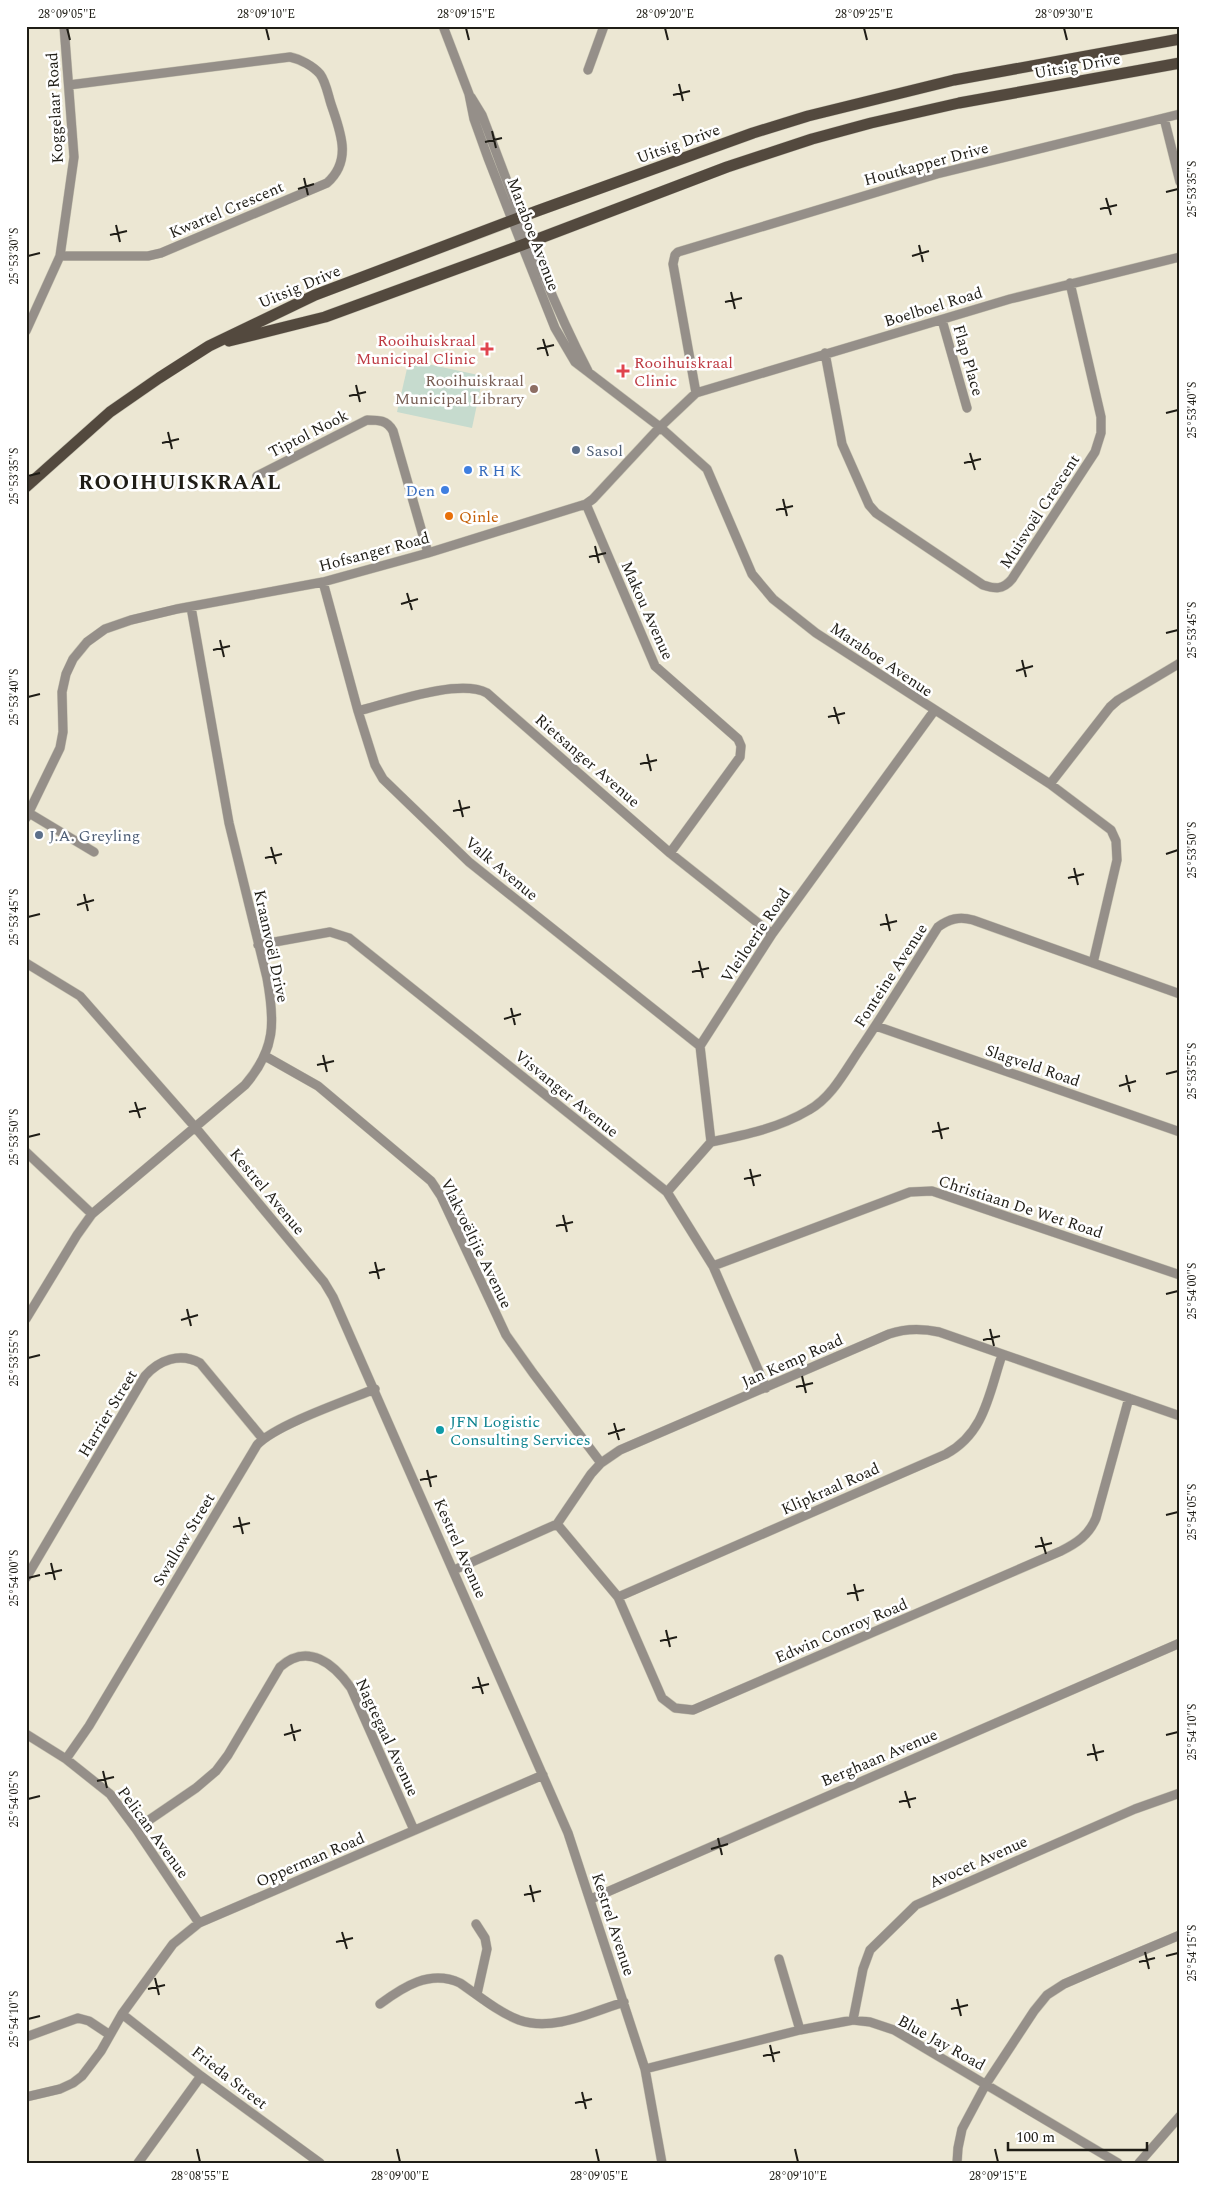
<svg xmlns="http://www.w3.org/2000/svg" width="1206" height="2189" font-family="Spectral,serif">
  <rect width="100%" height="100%" fill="#ece7d3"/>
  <path fill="#c6dbce" d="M409,360L483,376L472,428L397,412Z"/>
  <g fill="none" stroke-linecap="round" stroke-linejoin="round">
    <g stroke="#c7c3b1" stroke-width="10">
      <path id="minor" d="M443,26L469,94L474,119L488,158L522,245L555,328L575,362L660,427L707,469L752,574L773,599L816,633L1050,784L1111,830L1116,841L1117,860L1093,963
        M588,70L604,26
        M471,97L482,115C515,201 545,289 588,371
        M1164,118L1180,182
        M60,256H148L161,253L327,183C353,160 340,131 331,104C328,95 326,82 320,74C313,66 300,59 290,57L69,85
        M942,320L967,408
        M26,331L60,256L74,157L64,26
        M825,353L842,444L869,505L876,513L983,585C995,589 1003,590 1012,579L1095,452L1101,433V417L1070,283
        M696,393L1010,299L1180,257
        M257,476L367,420C379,420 387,420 393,431L428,553
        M586,504L655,666L738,739L741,746L740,757L670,853
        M323,582L358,711L375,765L383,779L469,862L700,1046
        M358,711C390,703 459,678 487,693L670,853L772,934
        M1050,784L1110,707L1118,700L1180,663
        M29,813L94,852
        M26,818L60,748L63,732L62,692L66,674L73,659L87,642L105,629L131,620L177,609L323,582L428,553L586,504L593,499L660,427L696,393L673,264L675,255L678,252L937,174L1180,114
        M258,945L330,932L349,938L667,1192L713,1266L766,1388
        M26,963L80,996L195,1127L324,1282L333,1297L568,1833L645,2069L662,2163
        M876,1026L1180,1132
        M265,1056L318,1086L431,1181L441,1196L506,1335L533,1373L601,1463
        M711,1142C745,1135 779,1128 809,1110C832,1097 845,1071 860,1049C887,1009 912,968 938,927C949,919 959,916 973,920L1180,994
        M26,1152L92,1214
        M667,1192L711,1142L700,1046L772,934L934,711
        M713,1266L910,1192L932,1191L1180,1275
        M26,1319L77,1235L92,1214L245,1085C276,1049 275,1022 267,978L229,823L191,607
        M557,1524L618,1597L662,1698L675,1708L693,1710L1061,1551C1077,1543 1089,1535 1096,1518L1129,1398
        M454,1570L557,1524L591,1474L601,1463L620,1450L889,1334C906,1328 921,1328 939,1332L1180,1416
        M26,1578L145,1376C159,1360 180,1352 200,1363L263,1439
        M618,1597L946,1454C985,1433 989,1393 1002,1355
        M26,1734L66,1759L110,1794L136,1829L199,1923
        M66,1759L89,1726L257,1445C275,1425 348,1400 375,1389
        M136,1829L196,1788L216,1771L228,1755L280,1667C308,1642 334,1664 351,1688L414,1830
        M591,1899L1180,1643
        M476,1924L485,1938L487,1949L477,1994
        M779,1959L800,2030
        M380,2004C403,1987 430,1969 460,1983C479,1996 498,2012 519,2020C553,2032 592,2012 624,2002
        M122,2014L201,2076L320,2163
        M853,2020L863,1969L870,1950L916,1905L1135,1809L1180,1793
        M26,2037L78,2018L89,2021L110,2035
        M645,2069L800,2030L853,2020L870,2022L894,2030L1118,2163
        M26,2097L60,2089L73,2083L82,2076L101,2051L122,2014L173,1944L199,1923L543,1775
        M138,2163L201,2076
        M957,2163L958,2148L962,2129L986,2084L1034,2011L1047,1995L1064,1984L1094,1971L1180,1935
        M1139,2163L1180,2116"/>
    </g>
    <g stroke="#c7c3b1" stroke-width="12">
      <path id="major" d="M229,341L325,317L522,245L727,167L812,139L871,123L959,103L1180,63
        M26,487L110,412L159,378L209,346L315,295L537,211L753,133L808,116L954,80L1180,39"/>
    </g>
    <use href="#minor" stroke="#958f89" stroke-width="9"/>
    <use href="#major" stroke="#53493e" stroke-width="11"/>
  </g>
  <path fill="none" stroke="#1f1d16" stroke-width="2" d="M67,28L70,40M266,28L269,40M466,28L469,40M665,28L668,40M864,28L867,40M1064,28L1067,40M679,84L683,101M673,95L690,91M492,131L496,148M485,142L502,138M304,178L308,195M298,189L314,184M1166,192L1178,189M1106,198L1111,215M1100,209L1117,205M116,225L120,242M110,235L127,231M919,245L923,262M28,256L40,253M912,256L929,251M731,292L735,309M725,302L742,298M543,339L548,356M537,349L554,345M356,385L360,402M349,396L366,392M1166,413L1178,410M168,432L172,449M162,443L179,439M970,453L975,470M964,463L981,459M28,476L40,473M783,499L787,516M776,510L793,506M595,546L599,563M589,557L606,553M407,593L412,610M401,604L418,599M1166,633L1178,630M220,640L224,657M213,650L230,646M1022,660L1026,677M1016,671L1033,666M28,697L40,694M834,707L839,724M828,717L845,713M647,754L651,771M640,764L657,760M459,800L463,817M453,811L470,807M271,847L276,864M1166,854L1178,850M265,858L282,854M1074,868L1078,885M1068,878L1084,874M84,894L88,911M77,905L94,900M886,914L890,931M28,917L40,914M880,925L897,921M699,961L703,978M692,972L709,968M511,1008L515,1025M504,1019L521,1014M323,1055L327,1072M317,1065L334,1061M1166,1074L1178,1071M1126,1075L1130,1092M1119,1086L1136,1081M135,1102L140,1118M129,1112L146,1108M938,1122L942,1139M932,1132L949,1128M28,1137L40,1134M750,1169L754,1186M744,1179L761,1175M563,1215L567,1232M556,1226L573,1222M375,1262L379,1279M369,1273L385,1269M1166,1294L1178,1291M187,1309L191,1326M181,1320L198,1315M990,1329L994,1346M983,1340L1000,1336M28,1358L40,1355M802,1376L806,1393M796,1387L813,1383M614,1423L619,1440M608,1434L625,1429M427,1470L431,1487M420,1480L437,1476M1166,1515L1178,1512M239,1517L243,1534M233,1527L250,1523M1041,1537L1046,1554M1035,1547L1052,1543M51,1563L55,1580M45,1574L62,1570M28,1578L40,1575M854,1584L858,1601M847,1594L864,1590M666,1630L670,1647M660,1641L677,1637M478,1677L483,1694M472,1688L489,1684M291,1724L295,1741M284,1735L301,1730M1166,1735L1178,1732M1093,1744L1097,1761M1087,1755L1104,1751M103,1771L107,1788M97,1781L114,1777M905,1791L910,1808M28,1799L40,1796M899,1802L916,1798M718,1838L722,1855M711,1849L728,1844M530,1885L534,1902M524,1895L541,1891M342,1932L347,1949M336,1942L353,1938M1145,1952L1149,1969M1166,1956L1178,1953M1139,1962L1155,1958M155,1978L159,1995M148,1989L165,1985M957,1999L961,2016M951,2009L968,2005M28,2019L40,2016M770,2045L774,2062M763,2056L780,2052M582,2092L586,2109M575,2103L592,2099M197,2149L200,2162M397,2149L400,2162M596,2149L599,2162M795,2149L798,2162M995,2149L998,2162"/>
  <g fill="#e0444e" stroke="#fff" stroke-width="2">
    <path d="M484.5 341.5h5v5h5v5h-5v5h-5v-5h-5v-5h5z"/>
    <path d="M620.5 363.5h5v5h5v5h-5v5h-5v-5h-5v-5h5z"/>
  </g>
  <circle fill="#8d6e63" stroke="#fff" stroke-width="2" cx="534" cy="389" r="5"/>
  <g fill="#5c6f8a" stroke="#fff" stroke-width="2">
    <circle cx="576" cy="450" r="5"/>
    <circle cx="39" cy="835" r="5"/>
  </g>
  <g fill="#3f7fe0" stroke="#fff" stroke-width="2">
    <circle cx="468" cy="470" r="5"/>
    <circle cx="445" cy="490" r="5"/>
  </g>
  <circle fill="#e8710a" stroke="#fff" stroke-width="2" cx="449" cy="516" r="5"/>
  <circle fill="#0f9aa8" stroke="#fff" stroke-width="2" cx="440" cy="1430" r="5"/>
  <g text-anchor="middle" stroke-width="5" stroke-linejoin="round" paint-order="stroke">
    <g font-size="16" fill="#1f1d16" stroke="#fff">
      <text transform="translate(1077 65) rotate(-10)" y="6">Uitsig Drive</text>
      <text transform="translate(54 108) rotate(-93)" y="6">Koggelaar Road</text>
      <text transform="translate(678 143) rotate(-20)" y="6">Uitsig Drive</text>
      <text transform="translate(926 163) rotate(-15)" y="6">Houtkapper Drive</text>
      <text transform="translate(226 209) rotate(-23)" y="6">Kwartel Crescent</text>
      <text transform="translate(534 234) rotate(69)" y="6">Maraboe Avenue</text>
      <text transform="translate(299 286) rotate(-23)" y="6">Uitsig Drive</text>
      <text transform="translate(933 306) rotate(-17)" y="6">Boelboel Road</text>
      <text transform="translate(969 360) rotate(74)" y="6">Flap Place</text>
      <text transform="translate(308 433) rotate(-27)" y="6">Tiptol Nook</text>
      <text transform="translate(1039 511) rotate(-57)" y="6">Muisvoël Crescent</text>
      <text transform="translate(374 551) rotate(-15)" y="6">Hofsanger Road</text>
      <text transform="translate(648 610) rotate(66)" y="6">Makou Avenue</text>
      <text transform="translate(882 659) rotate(34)" y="6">Maraboe Avenue</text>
      <text transform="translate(588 760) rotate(41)" y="6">Rietsanger Avenue</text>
      <text transform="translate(502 868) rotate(40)" y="6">Valk Avenue</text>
      <text transform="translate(755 935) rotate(-56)" y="6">Vleiloerie Road</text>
      <text transform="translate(272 946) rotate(78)" y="6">Kraanvoël Drive</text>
      <text transform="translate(890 975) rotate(-57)" y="6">Fonteine Avenue</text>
      <text transform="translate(1033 1065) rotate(19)" y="6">Slagveld Road</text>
      <text transform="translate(567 1093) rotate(39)" y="6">Visvanger Avenue</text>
      <text transform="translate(268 1191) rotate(50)" y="6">Kestrel Avenue</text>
      <text transform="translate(1021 1206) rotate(18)" y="6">Christiaan De Wet Road</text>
      <text transform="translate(477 1243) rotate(64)" y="6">Vlakvoëltjie Avenue</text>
      <text transform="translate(792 1360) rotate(-24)" y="6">Jan Kemp Road</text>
      <text transform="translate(107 1413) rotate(-59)" y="6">Harrier Street</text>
      <text transform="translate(830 1488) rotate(-24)" y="6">Klipkraal Road</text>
      <text transform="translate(183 1539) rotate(-59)" y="6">Swallow Street</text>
      <text transform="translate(461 1548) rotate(66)" y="6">Kestrel Avenue</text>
      <text transform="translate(841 1630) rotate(-23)" y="6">Edwin Conroy Road</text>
      <text transform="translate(388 1737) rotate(65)" y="6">Nagtegaal Avenue</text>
      <text transform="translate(879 1757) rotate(-23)" y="6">Berghaan Avenue</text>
      <text transform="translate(154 1832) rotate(54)" y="6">Pelican Avenue</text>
      <text transform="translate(310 1859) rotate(-23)" y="6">Opperman Road</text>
      <text transform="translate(978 1861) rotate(-24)" y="6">Avocet Avenue</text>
      <text transform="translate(614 1924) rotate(72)" y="6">Kestrel Avenue</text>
      <text transform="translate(942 2042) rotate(29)" y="6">Blue Jay Road</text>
      <text transform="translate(230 2077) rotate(38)" y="6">Frieda Street</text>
    </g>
    <g font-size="16" fill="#be3a42" stroke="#fff" text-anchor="end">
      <text x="476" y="346">Rooihuiskraal<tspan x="476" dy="18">Municipal Clinic</tspan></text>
      <text x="634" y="368" text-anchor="start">Rooihuiskraal<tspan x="634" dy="18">Clinic</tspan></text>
    </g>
    <g font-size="16" fill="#785e54" stroke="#fff" text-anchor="end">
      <text x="524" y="386">Rooihuiskraal<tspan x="524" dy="18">Municipal Library</tspan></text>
    </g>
    <g font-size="16" fill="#4e5e75" stroke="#fff" text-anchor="start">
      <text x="586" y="456">Sasol</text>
      <text x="49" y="841">J.A. Greyling</text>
    </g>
    <g font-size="16" fill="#366cbe" stroke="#fff" text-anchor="start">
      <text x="478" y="476">R H K</text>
      <text x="435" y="496" text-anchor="end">Den</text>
    </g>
    <g font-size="16" fill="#c56008" stroke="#fff" text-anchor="start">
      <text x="459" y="522">Qinle</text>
    </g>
    <g font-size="16" fill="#0d838f" stroke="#fff" text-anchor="start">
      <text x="450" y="1427">JFN Logistic<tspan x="450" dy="18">Consulting Services</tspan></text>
    </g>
    <g font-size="21" font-weight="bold" letter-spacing="1" fill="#1f1d16" stroke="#fff">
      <text x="180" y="489">ROOIHUISKRAAL</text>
    </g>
  </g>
  <rect width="1206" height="2189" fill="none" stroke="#ffffff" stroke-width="55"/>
  <path d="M1008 2142v8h139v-8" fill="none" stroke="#1f1d16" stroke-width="2.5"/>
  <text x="1016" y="2142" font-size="15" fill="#1f1d16" stroke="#ffffff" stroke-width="4" paint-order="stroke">100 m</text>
  <rect x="28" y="28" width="1150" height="2134" fill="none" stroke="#1f1d16" stroke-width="2"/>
  <g font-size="12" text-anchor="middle" fill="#1f1d16">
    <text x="67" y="18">28°09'05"E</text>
    <text x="266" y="18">28°09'10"E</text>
    <text x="466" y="18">28°09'15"E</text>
    <text x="665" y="18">28°09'20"E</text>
    <text x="864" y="18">28°09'25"E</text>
    <text x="1064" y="18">28°09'30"E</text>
    <text transform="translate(1192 189) rotate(-90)" y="4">25°53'35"S</text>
    <text transform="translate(14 256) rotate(-90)" y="4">25°53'30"S</text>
    <text transform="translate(1192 410) rotate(-90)" y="4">25°53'40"S</text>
    <text transform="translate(14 476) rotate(-90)" y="4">25°53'35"S</text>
    <text transform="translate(1192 630) rotate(-90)" y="4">25°53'45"S</text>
    <text transform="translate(14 697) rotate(-90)" y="4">25°53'40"S</text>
    <text transform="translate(1192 850) rotate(-90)" y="4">25°53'50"S</text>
    <text transform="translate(14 917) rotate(-90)" y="4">25°53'45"S</text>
    <text transform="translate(1192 1071) rotate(-90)" y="4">25°53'55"S</text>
    <text transform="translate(14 1137) rotate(-90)" y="4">25°53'50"S</text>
    <text transform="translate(1192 1291) rotate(-90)" y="4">25°54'00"S</text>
    <text transform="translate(14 1358) rotate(-90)" y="4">25°53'55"S</text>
    <text transform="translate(1192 1512) rotate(-90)" y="4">25°54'05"S</text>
    <text transform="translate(14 1578) rotate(-90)" y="4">25°54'00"S</text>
    <text transform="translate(1192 1732) rotate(-90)" y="4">25°54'10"S</text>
    <text transform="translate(14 1799) rotate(-90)" y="4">25°54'05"S</text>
    <text transform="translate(1192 1953) rotate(-90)" y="4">25°54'15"S</text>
    <text transform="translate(14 2019) rotate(-90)" y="4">25°54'10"S</text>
    <text x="200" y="2180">28°08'55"E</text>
    <text x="400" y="2180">28°09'00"E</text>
    <text x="599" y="2180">28°09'05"E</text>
    <text x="798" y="2180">28°09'10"E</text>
    <text x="998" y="2180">28°09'15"E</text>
  </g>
</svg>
